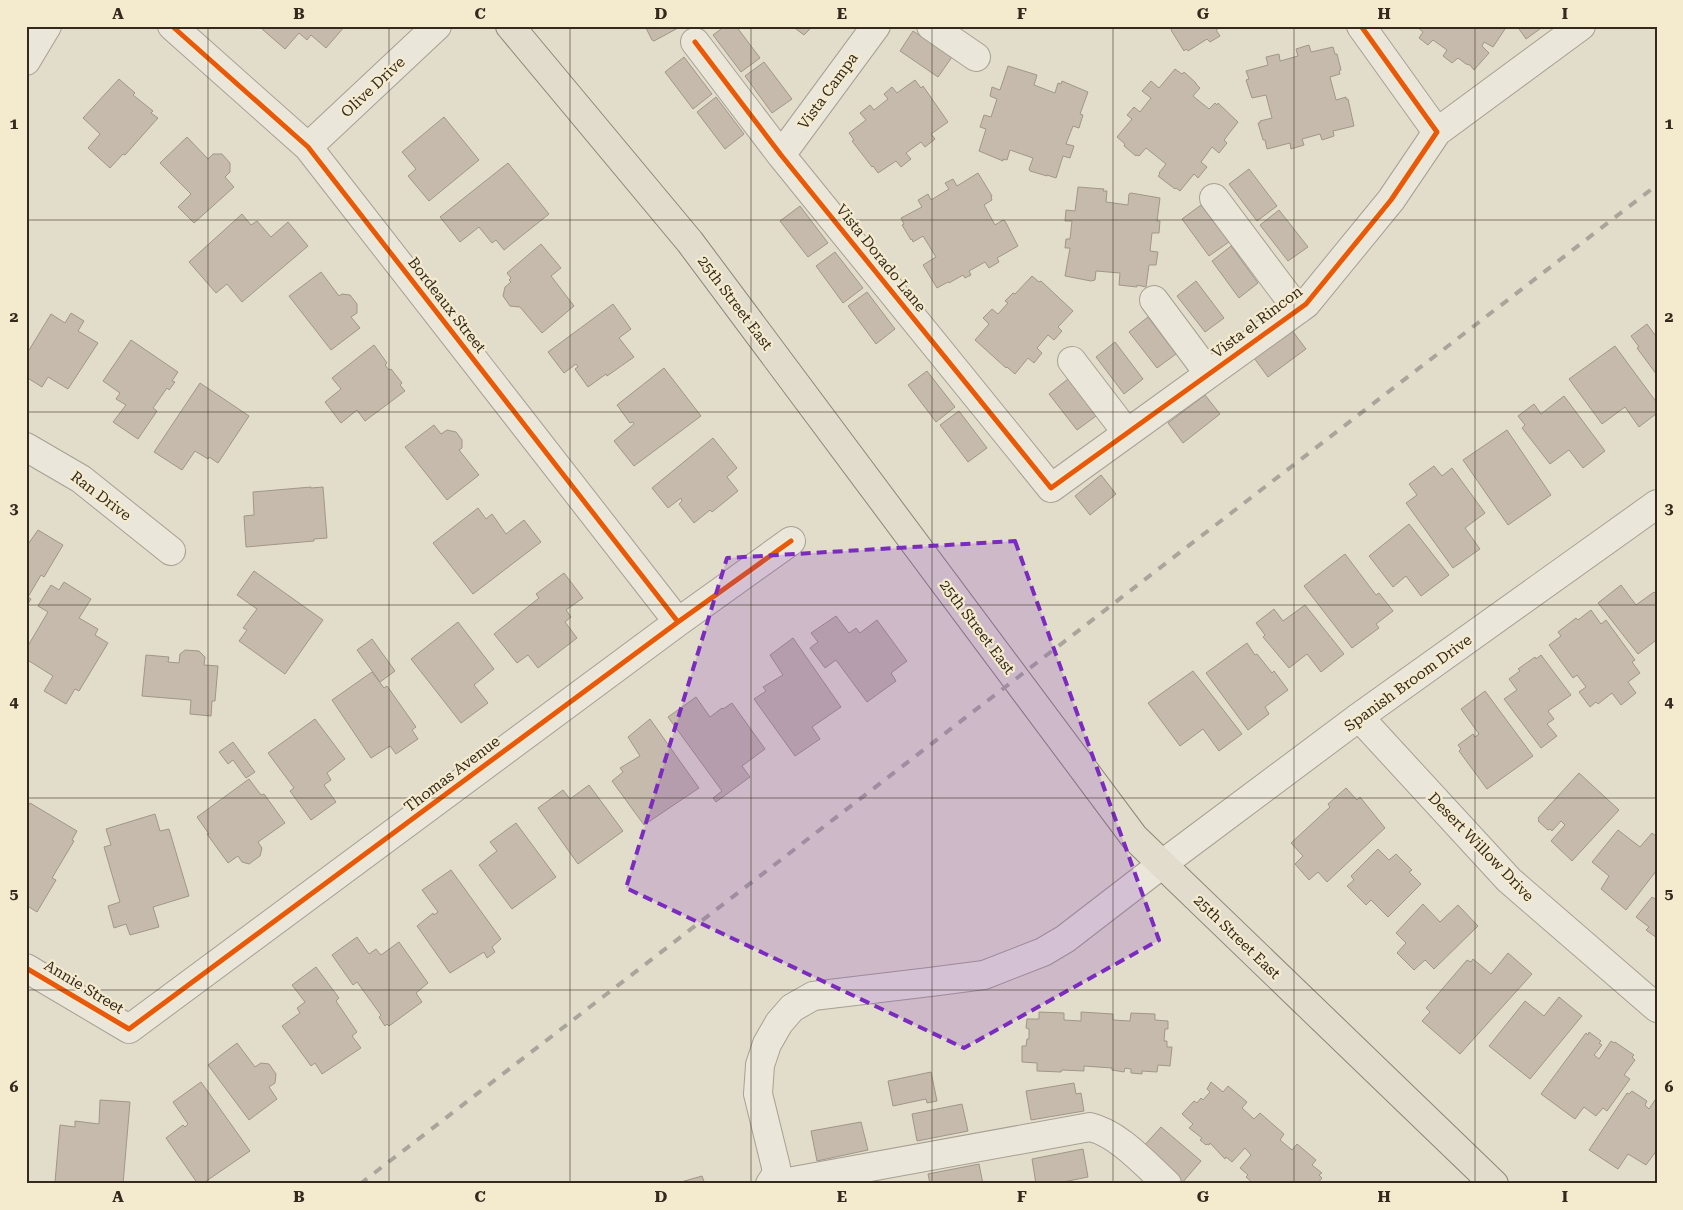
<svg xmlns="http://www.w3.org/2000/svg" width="1683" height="1210" font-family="'Roboto Serif',serif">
  <rect width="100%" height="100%" fill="#e2dcca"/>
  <path fill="#c5baab" stroke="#a19789" d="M265,26H345L326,48L311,35L307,40L299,33L285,49L262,29Z
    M645,26H678V28L654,41L652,40Z
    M725,26H736L760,58L741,72L713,35Z
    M792,26H813L804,35Z
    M1174,26H1223L1216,30L1220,36L1210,42L1207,39L1188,51L1186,49L1184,51L1171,30Z
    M1416,26H1501L1505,29L1493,47L1484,42L1482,46L1489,53L1474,70L1470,65L1466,64L1458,58L1452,63L1443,56L1447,50L1433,40L1428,45L1419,38L1423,32Z
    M1517,26H1544L1526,39Z
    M913,31L952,57L938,77L900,51Z
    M1309,45L1311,52L1333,47L1335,54H1337L1341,70L1339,71L1340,74L1330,77L1336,100L1346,97V99H1348L1354,126L1333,131L1334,136L1322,140L1320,134L1302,139L1304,145L1291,149L1290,143L1267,149L1265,140H1263L1258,123H1260V121L1272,118L1266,95L1252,98L1246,80L1249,79L1246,71L1268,65L1266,57L1279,54L1280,61L1298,56L1296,49Z
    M684,57L712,94L693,109L665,72Z
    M764,62L792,99L772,113L745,76Z
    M1008,66L1037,75L1034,85L1055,93L1058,83L1061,84L1062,81L1088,92L1080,114L1083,115L1079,128L1073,126L1066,144L1074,146L1070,158L1063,156L1056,178L1047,175V176L1030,171L1029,169L1033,158L1010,150L1007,160L1003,159V161L979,151L986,129L980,127L984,115L991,117L997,99L990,96L992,87L1000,90Z
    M1175,69L1182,74L1184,72L1196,83V84L1200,88L1193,96L1209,109L1215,103L1217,105L1218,103L1238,122L1224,140L1227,143L1219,153L1212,147L1201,162L1207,167L1198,178L1194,174L1180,191L1176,188L1175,189L1158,176L1160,174L1159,173L1166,164L1146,148L1139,156L1137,155L1136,156L1124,146L1125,144L1117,137L1132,119L1127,115L1134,107L1140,112L1151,98L1142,91L1151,81L1159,88Z
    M119,79L135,93L133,95L153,111L151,113L158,118L125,155L123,154L110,168L88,148L100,134L83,118Z
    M915,80L921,88L923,86L948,122L931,134L935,139L925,147L921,142L906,153L911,159L901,167L896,161L878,173L873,166L872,167L852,141L854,140L849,133L866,120L860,113L870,105L874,110L888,99L884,94L892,87L897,93Z
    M716,97L744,134L725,149L697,112Z
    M444,117L479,160L429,201L408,176L416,169L402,152Z
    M187,137L208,159L213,154H222L230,163V172L225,177L234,187L194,223L178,207L191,194L160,163Z
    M508,163L549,214L504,250L496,240L492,243L479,227L460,242L440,217Z
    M1249,169L1277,206L1257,221L1229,184Z
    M978,173L992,196L991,197L992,200L984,205L995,225L1003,220L1005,221L1018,246L997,258L999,262L989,268L985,262L969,271L971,275L965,278L963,275L949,283L948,282L937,288L923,265L936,257L923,236L913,242L912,239L911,240L902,225L904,224L901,218L922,207L918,200L928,194L931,200L949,189L945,183L953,179L957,186Z
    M1078,187L1104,189L1103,191H1107L1106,202L1128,205L1129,194L1131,193L1160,198L1157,221H1160L1159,233H1152L1150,251L1158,252L1156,265H1149L1146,287L1137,285V287L1119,285L1120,273L1096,271L1095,280L1091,281L1065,276L1070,248H1065L1066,239H1070L1072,221H1065L1066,210L1075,211Z
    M1201,205L1229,242L1209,256L1182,219Z
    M800,206L828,243L808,257L780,221Z
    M1279,210L1308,247L1288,261L1260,225Z
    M242,214L251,225L257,221L271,237L288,222L308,246L242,302L227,284L216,293L189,262Z
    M541,244L561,268L551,276L574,306L542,333L520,307L510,306L503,296L505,287L511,282L509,280L511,278L507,273Z
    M1231,246L1258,283L1239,298L1212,261Z
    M835,252L863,288L843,303L816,266Z
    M321,272L339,296L342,294L350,295L357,304V313L351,317L360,328L331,350L289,296Z
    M1032,276L1039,282L1041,281L1073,311L1058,327L1062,331L1054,340L1048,335L1037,348L1042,353L1034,363L1028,358L1015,374L1007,367L1006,368L975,340L989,324L983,318L992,309L998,314L1008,303L1005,301L1013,293L1015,294Z
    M1196,281L1224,318L1205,332L1177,296Z
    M867,292L895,329L876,344L848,306Z
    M613,304L631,329L619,338L634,357L607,376L606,374L588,387L575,369L578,367L576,364L564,373L548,352Z
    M71,313L84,321L78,331L98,343L68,389L48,377L42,387L26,377V355L51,314L65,323Z
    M1148,317L1176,354L1157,368L1129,332Z
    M1647,324L1655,335L1657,333V375L1637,348L1639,347L1631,336Z
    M1291,329L1306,349L1268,377L1254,358Z
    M131,340L178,372L172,381L175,382L169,390L167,388L153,408L157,411L138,439L113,422L126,405L116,399L120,393L103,381Z
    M1115,342L1143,379L1124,394L1096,357Z
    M374,345L387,363L385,365L389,370L391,369L402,383L400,385L405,391L365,421L357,410L341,423L325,402L341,389L332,378Z
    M1615,346L1657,403V413L1639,427L1625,407L1602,424L1569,379Z
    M664,368L701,416L634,466L614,441L634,424L633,422L630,423L617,405Z
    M927,371L955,407L936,422L908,385Z
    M1068,379L1096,416L1077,430L1049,394Z
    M200,383L249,416L218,463L209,457L208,459L195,451L182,470L154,452Z
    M1205,395L1220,414L1183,443L1168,423Z
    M1564,396L1605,451L1583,468L1569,450L1550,464L1522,428L1525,425L1518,416L1534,404L1541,414Z
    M959,411L987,448L968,462L940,425Z
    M434,425L441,434L447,430L456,432L462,440V448L459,450L479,475L447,500L405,447Z
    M1507,430L1551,495L1508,525L1463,460Z
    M713,438L737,468L727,477L738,491L712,512L710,510L694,523L679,504L682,501L681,498L668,508L652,488Z
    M1434,466L1442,476L1452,468L1485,513L1465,528L1480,549L1453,568L1406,503L1417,495L1409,484Z
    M1101,475L1116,494L1090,515L1075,496Z
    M311,487V488L323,487L327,538L314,539V541L246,547L244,516L254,515L253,492Z
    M478,508L486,519L492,514L506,534L524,520L541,542L473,594L433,543Z
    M1409,524L1449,575L1421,596L1406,576L1393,587L1369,556Z
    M38,530L63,545L44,577L41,575L28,597L31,599L26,607V547Z
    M1345,554L1376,595L1379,593L1393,611L1376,624L1379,628L1352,648L1304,586Z
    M254,571L323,620L285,674L239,641L247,630L243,628L257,609L237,595Z
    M564,573L583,598L566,610L571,617L565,622L577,638L538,668L528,655L517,663L494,634L539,598L536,594Z
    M64,582L91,599L79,618L98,629L95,635L108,643L79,691L75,689L66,704L44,691L53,676L26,659V649L48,612L38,606L51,585L59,590Z
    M1621,585L1636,605L1654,592L1657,595V643L1655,641L1638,654L1598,603Z
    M1305,605L1344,654L1321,672L1307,654L1289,668L1263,637L1265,635L1256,623L1274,609L1283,621Z
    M1591,610L1601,624L1606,620L1635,660L1632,662L1640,673L1628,682L1636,693L1621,705L1612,693L1598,704L1596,702L1590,707L1579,692L1586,687L1577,675L1573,678L1549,645L1561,636L1558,632L1576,618L1578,620Z
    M836,616L849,633L856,628L860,633L877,620L907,661L891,673L896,681L867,702L836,660L825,668L810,648L818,642L811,633Z
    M458,622L494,669L474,685L488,703L461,723L411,659Z
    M793,638L841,707L812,727L820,739L795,756L754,699L766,691L763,687L783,675L770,655Z
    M372,639L395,671L380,682L357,650Z
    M1247,643L1255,655L1257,654L1272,673L1274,671L1288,690L1265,707L1269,714L1248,730L1206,673Z
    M185,650L199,651L205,657L204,665L218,666L215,701H212L211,716L190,714L191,700L142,696L146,655L169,657L168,662L179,663L180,654Z
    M1541,655L1571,695L1548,711L1554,719L1547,724L1557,736L1541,748L1504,699L1517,690L1509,679L1520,671L1518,669L1535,657L1536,659Z
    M1193,671L1242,734L1219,751L1203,729L1180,746L1148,703Z
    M372,672L384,688L387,686L416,727L412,730L418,739L396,754L390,746L371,758L332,700Z
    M1485,691L1533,756L1487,789L1459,751L1461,749L1458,745L1473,734L1475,737L1479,734L1461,709Z
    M696,697L710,717L722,708L723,709L732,703L765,749L742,766L750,777L716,802L713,798L722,791L668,717Z
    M315,719L345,759L327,773L331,780L324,785L336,802L311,820L290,791L294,788L268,753Z
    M650,719L699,788L644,825L612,781L623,772L620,768L640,756L628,737Z
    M233,742L255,772L246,778L233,760L228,764L219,752Z
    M1579,773L1619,810L1572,861L1551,841L1565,825L1561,821L1552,831L1550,829L1548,830L1538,821L1539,820L1538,818Z
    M249,779L261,795L264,794L285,823L258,842L262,848L260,856L249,864L242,862L238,856L228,863L207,834H209L197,817Z
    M589,785L623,831L578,864L538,808L563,790L570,799Z
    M1346,788L1357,800L1360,797L1385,828L1327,882L1318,872L1309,880L1295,864L1303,856L1291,843L1330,807L1328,804Z
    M30,803L77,831L72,840L74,841L52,878L56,880L37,912L26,905V810Z
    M155,814L160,831L169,829L189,896L153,907L159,927L130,935L126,924L114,928L108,906L120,902L104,847L111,845L106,829Z
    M516,823L556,877L512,909L479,865L497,851L490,842Z
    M1618,830L1640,847L1652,833L1657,837V870L1626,910L1601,889L1609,876L1592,862Z
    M1378,849L1389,860L1396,854L1412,870L1409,872L1421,884L1388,917L1371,900L1366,905L1347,886L1354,880L1351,876Z
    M451,870L501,939L492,947L495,952L487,958L484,952L450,973L417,926L433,913L434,915L438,912L422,890Z
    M1652,897L1655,899L1657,897V938L1646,930L1649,927L1636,917Z
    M1423,904L1440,922L1458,905L1478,926L1434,969L1425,960L1414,970L1397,953L1406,943L1396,933Z
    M357,937L369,954L376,949L381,955L399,942L428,983L416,993L422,1002L389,1026L387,1024L385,1026L379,1017L381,1015L357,982L353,985L332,955Z
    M1508,953L1532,974L1460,1054L1422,1021L1430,1012L1426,1008L1467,960L1471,962L1473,959L1491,974Z
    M316,967L339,998L336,1001L357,1032L352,1036L361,1048L322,1074L315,1063L311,1066L282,1026L300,1013L297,1008L305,1002L292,985Z
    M1559,997L1582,1016L1530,1079L1489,1046L1525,1001L1544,1016Z
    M1039,1012L1064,1013V1020L1081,1021V1012L1113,1014V1020L1130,1021L1131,1013L1155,1014V1020L1168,1021V1029H1165L1164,1041H1167V1047H1172L1170,1066L1158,1065L1157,1072L1142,1071V1074L1131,1073V1069L1125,1068L1124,1072L1112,1070V1068L1084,1066V1071L1062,1070L1061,1072L1037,1071V1063L1022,1062V1046H1026L1027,1039H1029V1029L1026,1028L1027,1019H1039Z
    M1589,1032L1601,1041L1599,1043L1602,1045L1594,1055L1599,1059L1611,1041L1614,1043L1615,1042L1634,1055L1632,1057L1635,1060L1624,1075L1630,1079L1607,1111L1603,1108L1596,1116L1584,1107L1575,1119L1541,1094L1586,1033L1588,1035Z
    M237,1043L255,1067L261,1063L269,1064L276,1074L275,1083L269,1087L277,1099L249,1120L208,1065Z
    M931,1072L937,1101L927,1103L926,1099L893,1106L888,1081Z
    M201,1082L250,1151L202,1184H198L166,1138L183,1125L185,1127L188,1124L173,1102Z
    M1211,1082L1223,1092L1228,1086L1247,1102L1242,1108L1254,1119L1260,1113L1284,1134L1280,1140L1292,1150L1297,1144L1316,1160L1312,1165L1322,1173L1319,1175L1322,1178L1317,1184H1254L1246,1177L1248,1175L1240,1168L1251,1155L1245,1148L1232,1162L1226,1157L1225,1159L1210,1143L1209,1145L1207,1144L1206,1145L1200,1140L1202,1138L1189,1128L1193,1124L1182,1114L1194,1101L1197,1103L1201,1098L1203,1100L1210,1092L1207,1089Z
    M1074,1083L1076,1094L1081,1093L1084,1111L1031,1120L1026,1091Z
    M1632,1091L1647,1101L1645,1105L1649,1109L1657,1097V1150L1646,1165L1628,1154L1618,1169L1589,1150L1627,1093L1629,1094Z
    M100,1100L130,1102L123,1184H56L55,1182L60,1125L75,1127V1121L99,1124Z
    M962,1104L968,1131L917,1141L912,1114Z
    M861,1122L868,1150L817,1161L811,1131Z
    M1161,1127L1201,1161L1182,1183L1142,1148Z
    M1083,1149L1088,1177L1053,1184H1036L1032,1159Z
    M979,1164L983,1184H930L928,1174Z
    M702,1176L705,1184H674Z"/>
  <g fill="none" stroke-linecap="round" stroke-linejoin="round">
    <g stroke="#a7a093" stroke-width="30">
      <path id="minor" d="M172,26L308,147L678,622
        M931,26L976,57
        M1361,26L1437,132
        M695,42L781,155L1051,488L1306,304L1391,200L1437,132L1581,26
        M26,61L47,26
        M308,147L437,26
        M781,155L876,26
        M1214,198L1298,310
        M1154,300L1209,374
        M1072,361L1127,433
        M26,447L81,479L171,551
        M1359,717L1509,880L1657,1008
        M26,968L129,1029L678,622L791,541
        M770,1184L776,1175V1167L758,1094L760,1065L767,1044L779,1023L792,1008L813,996L930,982L984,975L1043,952L1065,939L1161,865L1359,717L1657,504
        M777,1184L1090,1127C1119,1134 1145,1164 1167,1184"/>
    </g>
    <g stroke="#8c867a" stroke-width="30">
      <path id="major" d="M510,26L690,242L1134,837L1494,1184"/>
    </g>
    <use href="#minor" stroke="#eae6da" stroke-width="28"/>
    <use href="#major" stroke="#e1dccc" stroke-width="28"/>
    <path stroke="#a9a59b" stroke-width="4" stroke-dasharray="9 9" stroke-linecap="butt" d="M360,1184L1657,185"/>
    <g stroke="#f4ebce" stroke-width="8">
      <path id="cycleway" d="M172,26L308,147L678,622
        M695,42L781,155L1051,488L1306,304L1391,200L1437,132L1361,26
        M26,968L129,1029L678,622L791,541"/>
    </g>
    <use href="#cycleway" stroke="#e8590c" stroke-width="5"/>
  </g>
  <path fill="#7b2cbf" fill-opacity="0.2" stroke="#7b2cbf" stroke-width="4" stroke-dasharray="10 6" stroke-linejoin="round" d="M1015,541L1159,940L964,1048L626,888L727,558Z"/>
  <path fill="none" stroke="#34291c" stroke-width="1" stroke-opacity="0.55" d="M208,26V1184M389,26V1184M570,26V1184M751,26V1184M932,26V1184M1113,26V1184M1294,26V1184M1475,26V1184M26,220H1657M26,412H1657M26,605H1657M26,798H1657M26,990H1657"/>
  <g text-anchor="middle" stroke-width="4.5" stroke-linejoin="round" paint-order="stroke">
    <g font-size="15" fill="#34291c" stroke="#f4ebce">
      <text transform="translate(373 87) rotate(-43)" y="5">Olive Drive</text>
      <text transform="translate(828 91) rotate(-54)" y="5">Vista Campa</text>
      <text transform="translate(881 258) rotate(51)" y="5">Vista Dorado Lane</text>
      <text transform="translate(735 303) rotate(53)" y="5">25th Street East</text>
      <text transform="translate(447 305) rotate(52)" y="5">Bordeaux Street</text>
      <text transform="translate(1257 322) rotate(-37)" y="5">Vista el Rincon</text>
      <text transform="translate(101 496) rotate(37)" y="5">Ran Drive</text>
      <text transform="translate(977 627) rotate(53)" y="5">25th Street East</text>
      <text transform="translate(1408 683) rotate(-36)" y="5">Spanish Broom Drive</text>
      <text transform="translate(452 774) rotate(-37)" y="5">Thomas Avenue</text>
      <text transform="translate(1481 847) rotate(46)" y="5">Desert Willow Drive</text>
      <text transform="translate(1237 937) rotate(44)" y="5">25th Street East</text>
      <text transform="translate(84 987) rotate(31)" y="5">Annie Street</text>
    </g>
  </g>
  <rect width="1683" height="1210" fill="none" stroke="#f4ebce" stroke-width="55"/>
  <rect x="28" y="28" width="1628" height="1154" fill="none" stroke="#34291c" stroke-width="2"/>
  <g font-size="16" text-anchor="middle" font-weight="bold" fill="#34291c">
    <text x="118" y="19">A</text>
    <text x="299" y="19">B</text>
    <text x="480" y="19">C</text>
    <text x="661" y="19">D</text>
    <text x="842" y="19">E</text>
    <text x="1022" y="19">F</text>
    <text x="1203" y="19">G</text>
    <text x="1384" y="19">H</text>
    <text x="1565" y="19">I</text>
    <text x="14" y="129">1</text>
    <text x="1669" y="129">1</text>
    <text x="14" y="322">2</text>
    <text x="1669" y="322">2</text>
    <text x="14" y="514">3</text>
    <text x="1669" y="514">3</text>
    <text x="14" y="707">4</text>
    <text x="1669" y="707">4</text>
    <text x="14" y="899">5</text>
    <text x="1669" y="899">5</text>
    <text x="14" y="1092">6</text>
    <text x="1669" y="1092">6</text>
    <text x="118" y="1202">A</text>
    <text x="299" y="1202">B</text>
    <text x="480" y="1202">C</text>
    <text x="661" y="1202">D</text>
    <text x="842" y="1202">E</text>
    <text x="1022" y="1202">F</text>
    <text x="1203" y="1202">G</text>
    <text x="1384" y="1202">H</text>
    <text x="1565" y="1202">I</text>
  </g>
</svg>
